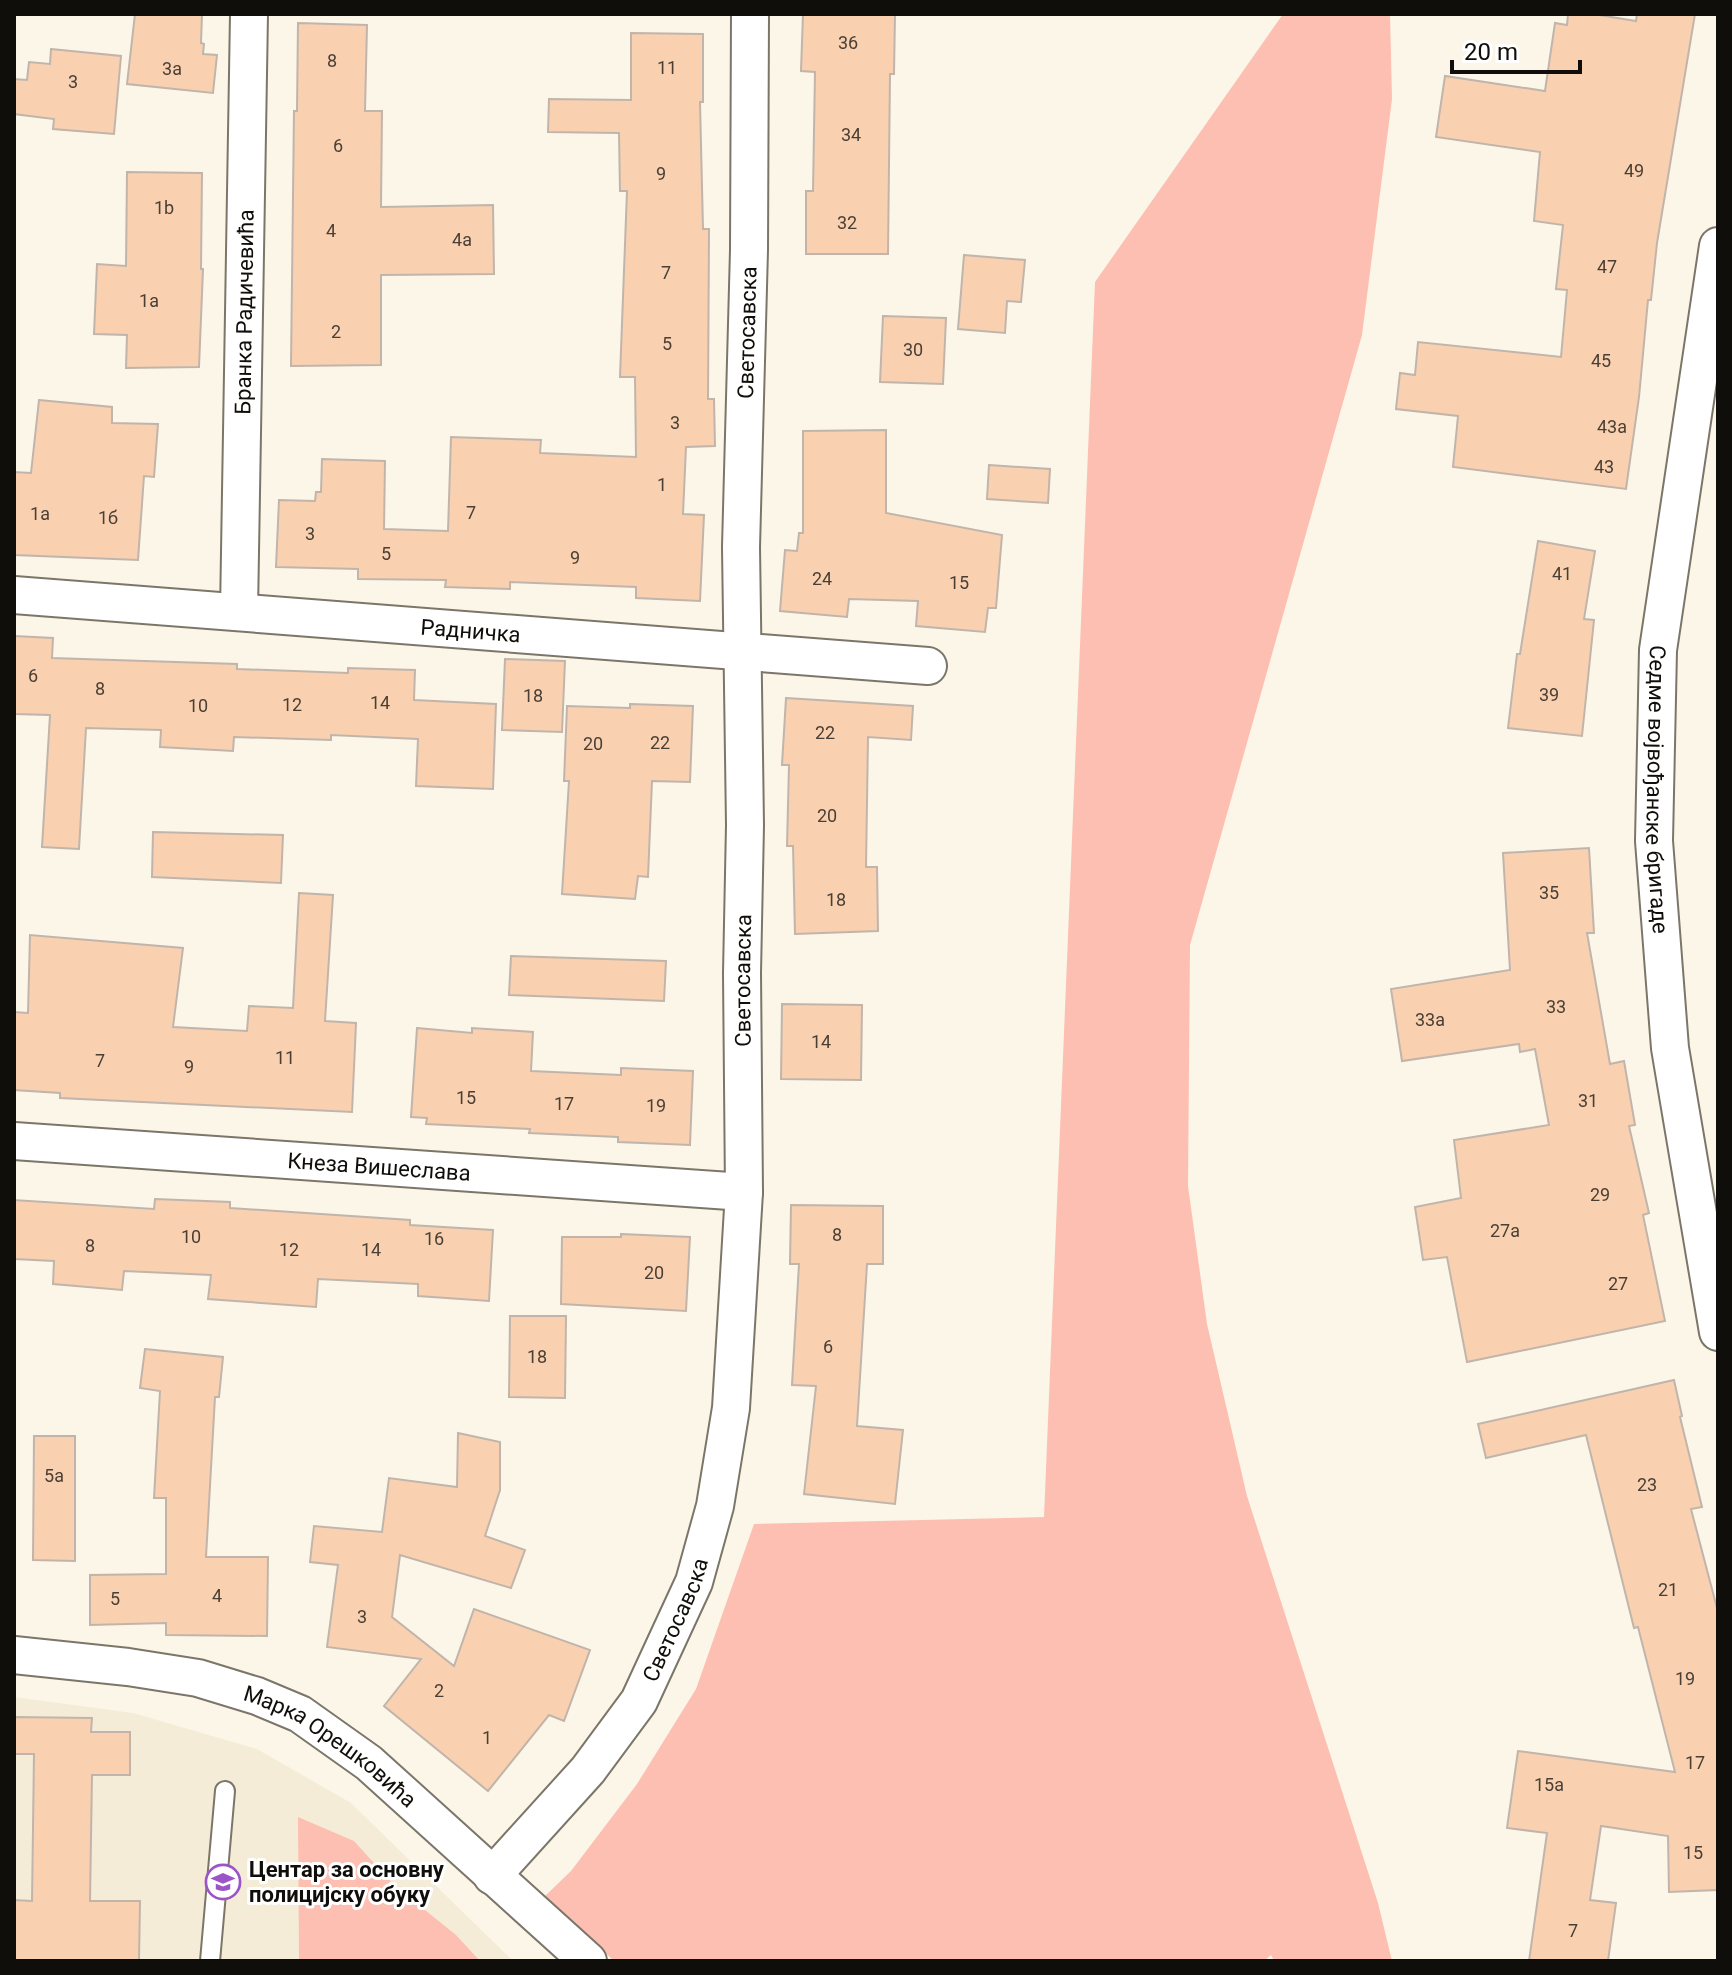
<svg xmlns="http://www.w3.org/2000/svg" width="1732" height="1975" font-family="Roboto,sans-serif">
  <rect width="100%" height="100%" fill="#fcf6e8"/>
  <path fill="#f5ecd7" d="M14,1697L133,1713L257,1749L351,1803L513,1961H14Z"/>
  <path fill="#fdbfb1" d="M1283,14H1390L1392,99L1362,335L1190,945L1188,1186L1207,1324L1247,1496L1378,1903L1392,1961H1274L1271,1955L1264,1961H614L545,1896L571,1871L637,1784L696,1689L754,1524L1044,1517L1095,282Z
    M298,1817L354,1841L394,1885L456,1935L480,1961H299Z"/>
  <path fill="#f9d1b1" stroke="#c1b5ab" stroke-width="2" d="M135,14H202L201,43L204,44L203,54L217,55L213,93L127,84Z
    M803,14H895L894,74H890L888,254H806V191H813L815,72L801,71Z
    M1568,14H1593L1636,21L1637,14H1695L1657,243L1651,300H1648L1639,397L1626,489L1453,467L1458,416L1396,409L1400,373L1415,375L1418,342L1561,357L1567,290L1556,289L1563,225L1534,221L1540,152L1436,137L1445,76L1545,91L1555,23L1567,25Z
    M298,23L367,25L365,111H382L381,207L493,205L494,274L381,275V365L291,366L294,111H297Z
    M631,33L703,34V102H700L703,229H709L708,399H714L715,446L686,447L683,514L704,515L700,601L636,598V587L510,582V589L445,587L446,580L358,579V569L276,567L279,500L315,501L316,492H321L322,459L385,461L384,529L448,531L451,437L541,440L540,453L636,457L635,377H620L627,191H620L619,133L548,132L549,99L631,100Z
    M51,49L121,56L114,134L53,129L54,119L14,114V79L27,80L29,62L50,64Z
    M127,172L202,173L201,269H203L199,367L126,368L127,335L94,334L97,264L126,266Z
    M964,255L1025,260L1021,302L1007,301L1005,333L958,329Z
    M883,316L946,318L943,384L880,382Z
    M39,400L112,407V423L158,424L154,477L144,476L138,560L14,555V472L31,473Z
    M886,430V513L1002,535L996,608H988L985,632L916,626L918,601L849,599L847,617L780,611L785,550L797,551L799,533H803V431Z
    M989,465L1050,469L1048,503L987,499Z
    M1538,541L1595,551L1584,619L1594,620L1582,736L1508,728L1517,654H1520Z
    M14,636L53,638L52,658L237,664V669L348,673V668L415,670L414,700L496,704L493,789L416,786L418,739L331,735V740L234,737L233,751L160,747L161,730L86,728L79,849L42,847L50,715L14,714Z
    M505,659L565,661L562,732L502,730Z
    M786,698L913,706L911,740L868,737L866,867H877L878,931L795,934L793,846H787L789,765H782Z
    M630,704L693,706L690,782L652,781L648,877L638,876L635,899L562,894L569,781H564L567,706L630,708Z
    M153,832L283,835L281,883L152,877Z
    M1589,848L1594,933H1587L1610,1064L1624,1061L1635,1125L1629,1126L1649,1213L1643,1215L1665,1321L1467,1362L1447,1257L1423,1260L1415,1207L1461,1198L1454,1140L1549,1125L1535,1049L1520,1052L1519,1044L1402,1061L1391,989L1510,970L1503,853Z
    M299,893L333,895L325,1021L356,1023L352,1112L60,1098V1093L14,1090V1012L28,1013L30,935L183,948L173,1027L247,1031L249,1006L293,1008Z
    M511,956L666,961L664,1001L509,995Z
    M782,1004L862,1005L861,1080L781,1079Z
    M417,1028L472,1033V1028L533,1032L531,1071L621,1075V1068L693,1071L690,1145L618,1142V1137L529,1133L530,1129L426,1124L427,1118L411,1117Z
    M155,1199L230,1202V1208L410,1220V1225L493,1230L489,1301L418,1296V1284L318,1279L316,1307L208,1299L211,1275L124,1271L122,1290L53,1284L54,1261L14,1259V1200L154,1209Z
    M791,1205L883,1206V1264H867L857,1426L903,1430L895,1504L804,1494L816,1386L792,1385L799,1264H790Z
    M621,1234L690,1237L686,1311L561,1304L562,1237H621Z
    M510,1316H566L565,1398L509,1397Z
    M145,1349L223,1357L219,1397H215L206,1557H268L267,1636L166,1635V1623L90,1625V1575L166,1574V1498H154L160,1391L140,1388Z
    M1674,1380L1682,1416L1680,1417L1702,1507L1691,1509L1718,1612V1890L1669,1892L1668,1836L1601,1826L1590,1900L1616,1903L1608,1961H1529L1547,1833L1507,1828L1518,1751L1675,1772L1638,1627L1634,1628L1586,1435L1486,1458L1478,1424Z
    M458,1433L500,1442V1490L485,1536L525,1550L511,1588L400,1555L392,1617L454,1666L474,1609L590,1650L564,1721L549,1715L488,1791L384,1706L421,1659L327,1647L338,1565L310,1562L314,1526L382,1532L389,1478L457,1487Z
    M34,1436H75V1561L33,1560Z
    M14,1717L92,1718L91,1732H130V1775H92L90,1901H140L139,1961H14V1900L32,1901L34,1754H14Z"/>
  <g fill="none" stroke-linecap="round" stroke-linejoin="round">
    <g stroke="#7b7669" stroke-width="22">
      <path id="lane" d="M210,1961L225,1791"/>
    </g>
    <g stroke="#7b7669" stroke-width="40">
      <g id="street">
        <path id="s1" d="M1718,246L1658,650L1654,841L1670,1048L1718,1332"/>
        <path id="s2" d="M14,595L928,666"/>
        <path id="s3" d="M239,612L249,14"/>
        <path id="s4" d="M14,1141L744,1192"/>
        <path id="s5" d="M14,1655L128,1667L198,1678L257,1696L300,1714L369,1763L588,1961"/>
        <path id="s6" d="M492,1876L588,1770L639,1701L694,1582L715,1506L731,1408L744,1192L742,973L745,825L741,547L749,250L750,14"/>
      </g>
    </g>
    <use href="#lane" stroke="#fff" stroke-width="18"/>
    <use href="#street" stroke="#fff" stroke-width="36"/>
  </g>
  <defs>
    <g id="school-ring" transform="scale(1.8)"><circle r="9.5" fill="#fff" stroke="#9c55c8" stroke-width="1.5"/><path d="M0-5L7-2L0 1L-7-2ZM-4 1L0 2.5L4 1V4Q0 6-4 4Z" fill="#9c55c8"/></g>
  </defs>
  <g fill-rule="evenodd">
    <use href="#school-ring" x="223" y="1882"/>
  </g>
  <g text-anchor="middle" stroke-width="6" stroke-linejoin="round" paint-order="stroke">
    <g font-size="18" fill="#4a3f34">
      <text x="848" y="49">36</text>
      <text x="332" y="67">8</text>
      <text x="667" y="74">11</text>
      <text x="172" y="75">3a</text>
      <text x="73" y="88">3</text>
      <text x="851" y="141">34</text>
      <text x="338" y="152">6</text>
      <text x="1634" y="177">49</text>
      <text x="661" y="180">9</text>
      <text x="164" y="214">1b</text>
      <text x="847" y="229">32</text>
      <text x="331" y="237">4</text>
      <text x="462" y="246">4a</text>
      <text x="1607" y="273">47</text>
      <text x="666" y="279">7</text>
      <text x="149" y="307">1a</text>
      <text x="336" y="338">2</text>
      <text x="667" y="350">5</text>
      <text x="913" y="356">30</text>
      <text x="1601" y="367">45</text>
      <text x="675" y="429">3</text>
      <text x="1612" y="433">43a</text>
      <text x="1604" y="473">43</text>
      <text x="662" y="491">1</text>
      <text x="471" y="519">7</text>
      <text x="40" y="520">1a</text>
      <text x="108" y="524">1б</text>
      <text x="310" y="540">3</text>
      <text x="386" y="560">5</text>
      <text x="575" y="564">9</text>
      <text x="1562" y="580">41</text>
      <text x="822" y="585">24</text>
      <text x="959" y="589">15</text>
      <text x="33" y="682">6</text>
      <text x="100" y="695">8</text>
      <text x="1549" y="701">39</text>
      <text x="533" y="702">18</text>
      <text x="380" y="709">14</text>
      <text x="292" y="711">12</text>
      <text x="198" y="712">10</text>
      <text x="825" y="739">22</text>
      <text x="660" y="749">22</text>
      <text x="593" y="750">20</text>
      <text x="827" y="822">20</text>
      <text x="1549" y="899">35</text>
      <text x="836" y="906">18</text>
      <text x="1556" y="1013">33</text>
      <text x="1430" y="1026">33a</text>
      <text x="821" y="1048">14</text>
      <text x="285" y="1064">11</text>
      <text x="100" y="1067">7</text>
      <text x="189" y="1073">9</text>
      <text x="466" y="1104">15</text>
      <text x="1588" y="1107">31</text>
      <text x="564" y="1110">17</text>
      <text x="656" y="1112">19</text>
      <text x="1600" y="1201">29</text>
      <text x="1505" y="1237">27a</text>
      <text x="837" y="1241">8</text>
      <text x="191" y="1243">10</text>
      <text x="434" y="1245">16</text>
      <text x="90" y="1252">8</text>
      <text x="289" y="1256">12</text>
      <text x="371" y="1256">14</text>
      <text x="654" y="1279">20</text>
      <text x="1618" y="1290">27</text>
      <text x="828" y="1353">6</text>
      <text x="537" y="1363">18</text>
      <text x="54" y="1482">5a</text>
      <text x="1647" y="1491">23</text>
      <text x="1668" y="1596">21</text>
      <text x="217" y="1602">4</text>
      <text x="115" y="1605">5</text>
      <text x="362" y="1623">3</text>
      <text x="1685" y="1685">19</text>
      <text x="439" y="1697">2</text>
      <text x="487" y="1744">1</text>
      <text x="1695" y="1769">17</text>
      <text x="1549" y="1791">15a</text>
      <text x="1693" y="1859">15</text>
      <text x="1573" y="1937">7</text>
    </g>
    <g font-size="22" fill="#100e0a" stroke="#fff">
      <text dy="8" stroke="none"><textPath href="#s3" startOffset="300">Бранка Радичевића</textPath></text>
      <text dy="8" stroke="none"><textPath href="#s6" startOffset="1614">Светосавска</textPath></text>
      <text dy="8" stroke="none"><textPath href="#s2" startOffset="458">Радничка</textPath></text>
      <text dy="8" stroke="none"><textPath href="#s1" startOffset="548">Седме војвођанске бригаде</textPath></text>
      <text dy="8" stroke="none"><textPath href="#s6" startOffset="966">Светосавска</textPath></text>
      <text dy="8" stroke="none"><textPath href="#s4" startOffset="366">Кнеза Вишеслава</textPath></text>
      <text dy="8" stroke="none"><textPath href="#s6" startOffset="318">Светосавска</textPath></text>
      <text dy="8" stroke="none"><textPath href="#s5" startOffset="336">Марка Орешковића</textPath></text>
    </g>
    <g font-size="22" font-weight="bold" fill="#100e0a" stroke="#fff" text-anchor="start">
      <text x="249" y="1877">Центар за основну<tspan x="249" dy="25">полицијску обуку</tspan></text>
    </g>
  </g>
  <rect width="1732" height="1975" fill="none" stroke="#100e0a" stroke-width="32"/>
  <path d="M1452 60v12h128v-12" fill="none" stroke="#100e0a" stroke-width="4"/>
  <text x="1464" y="60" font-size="24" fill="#100e0a" stroke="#ffffff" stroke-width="6" paint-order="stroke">20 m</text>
</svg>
